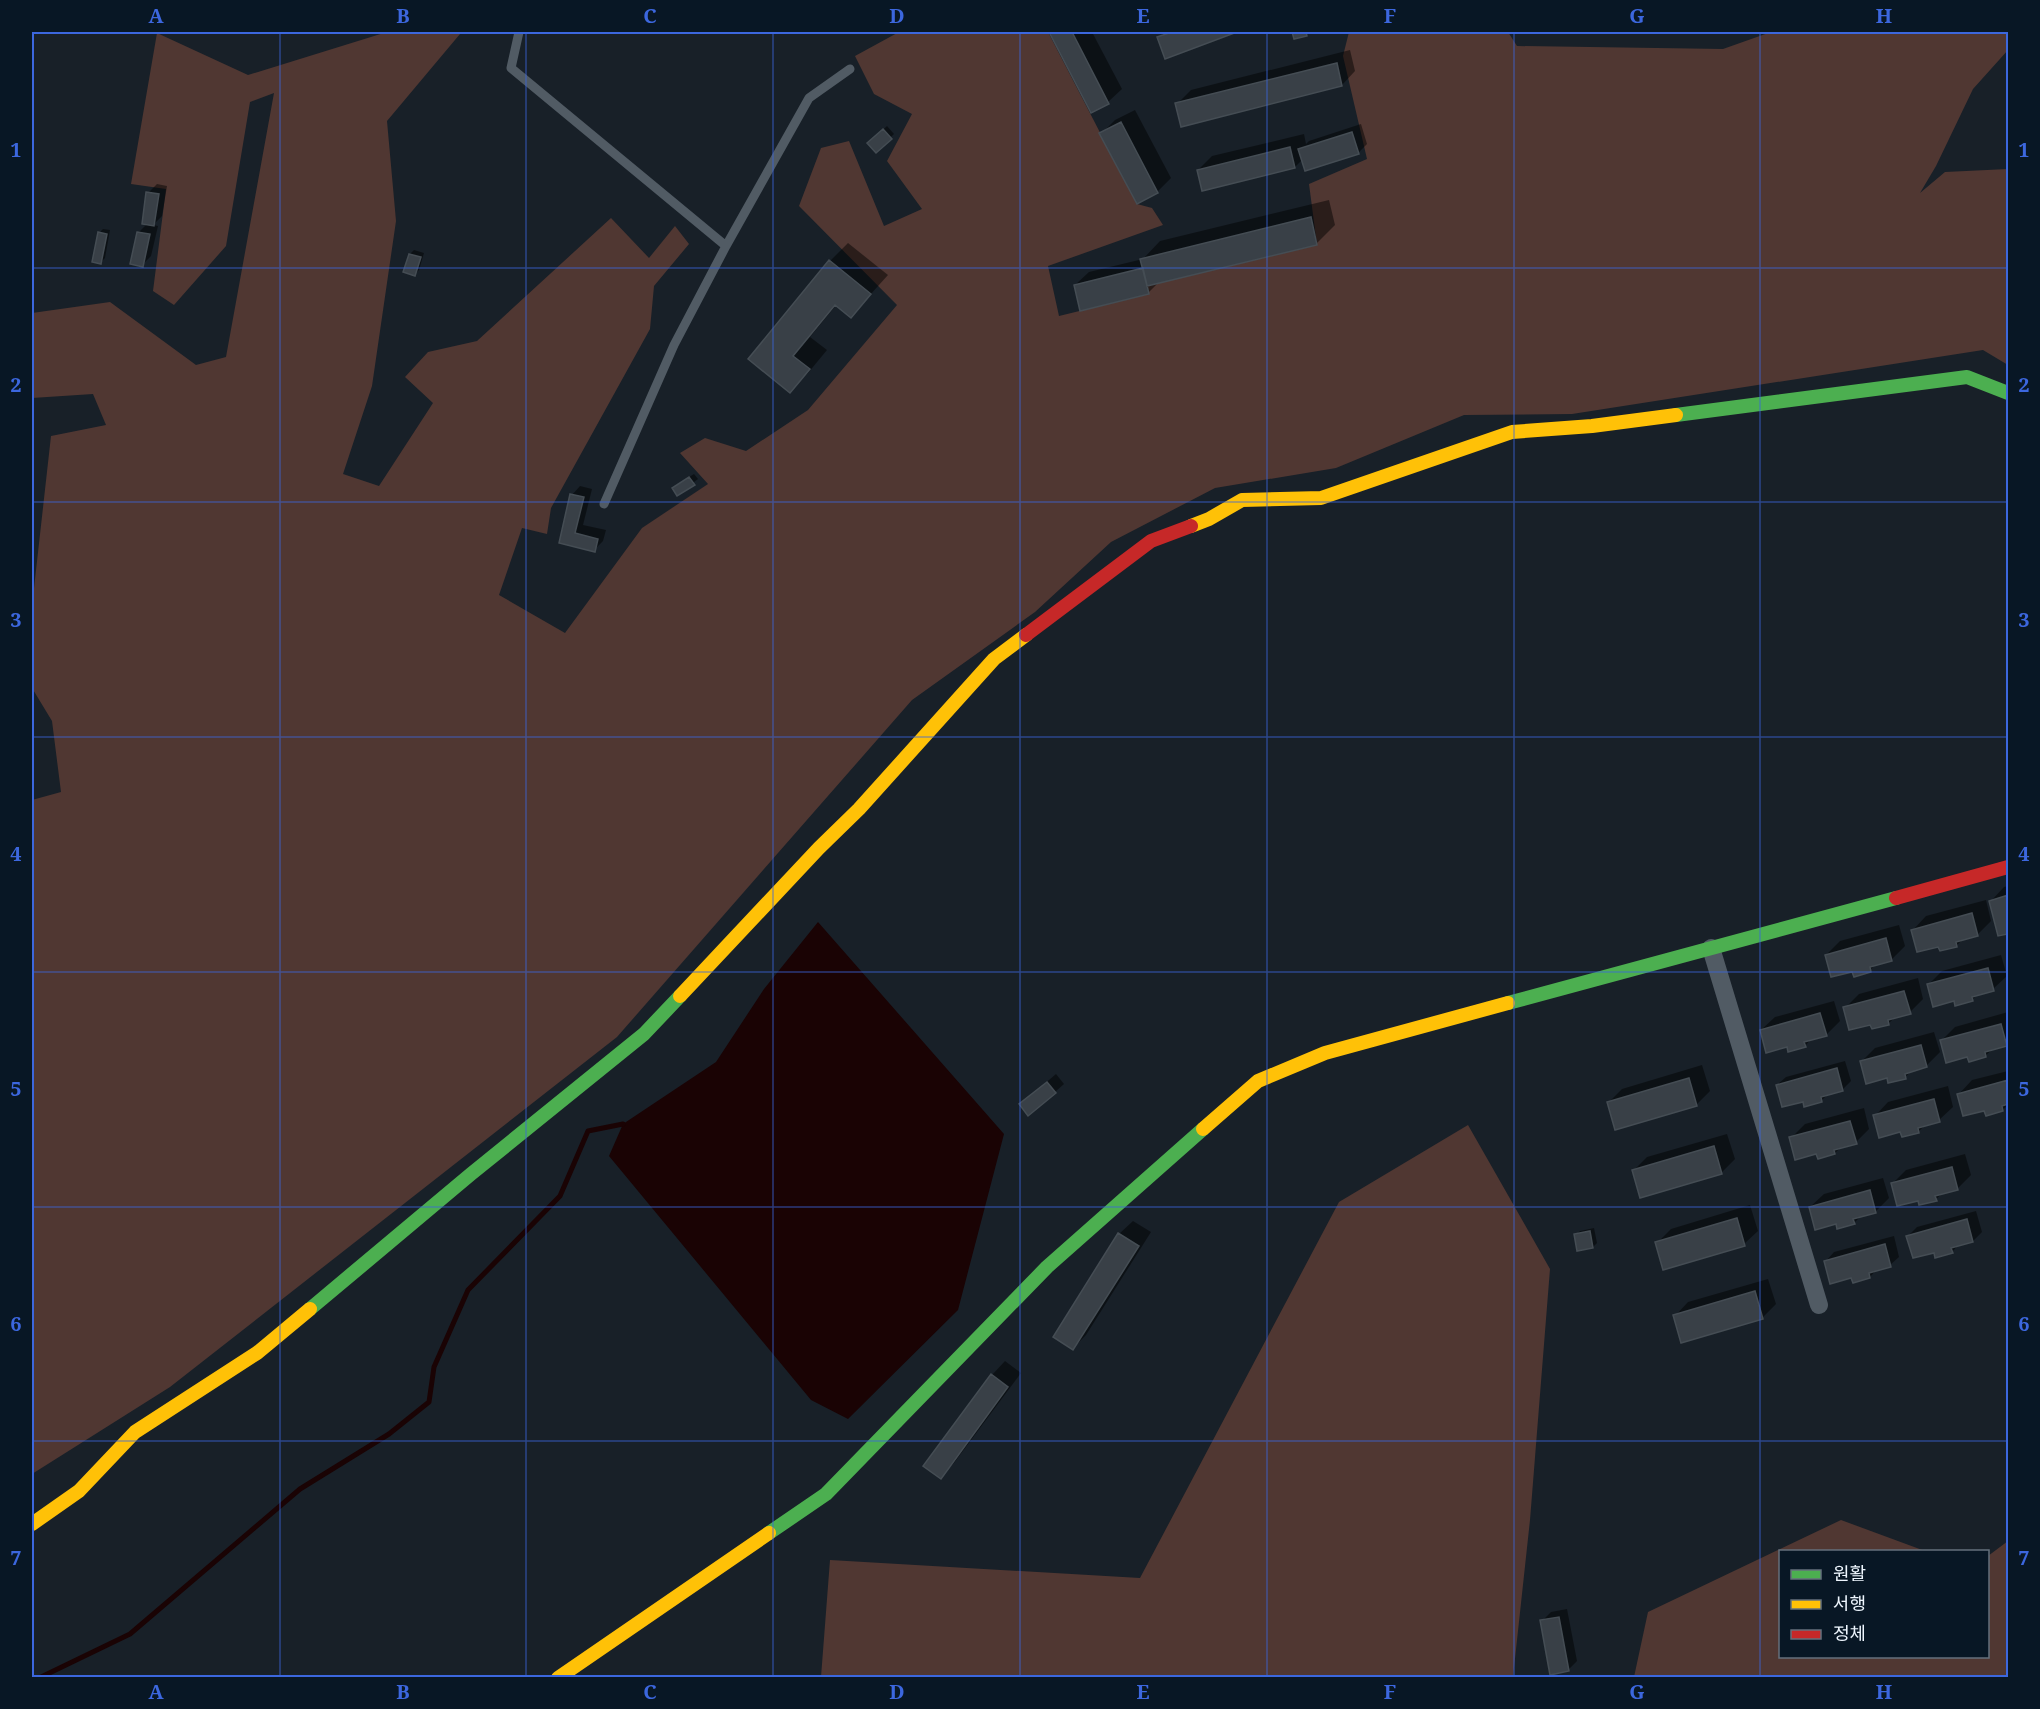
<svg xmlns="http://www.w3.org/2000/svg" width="2040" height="1709" font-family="'Noto Serif','Noto Sans KR',serif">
  <rect width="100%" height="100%" fill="#182028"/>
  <path fill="#503732" d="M387,32H444L460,34L387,121L396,221L372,386L343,474L379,486L433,403L405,377L428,352L477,341L611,218L649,258L675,226L689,244L654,286L650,329L551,508L547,534L522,528L499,595L565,633L642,528L708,484L680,453L705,438L746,451L808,410L897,305L799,206L821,148L849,141L884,226L922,209L887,161L912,114L874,94L855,56L899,32H1048L1137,204L1152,208L1163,225L1048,266L1059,316L1149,294L1147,286L1317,245L1309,184L1367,159L1343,56L1349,32H1508L1517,46L1723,49L1771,32H2008V50L1973,89L1936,166L1920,193L1945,172L2008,169V365L1983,350L1572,414L1464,415L1336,468L1215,488L1111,542L1035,612L912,700L617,1037L170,1387L32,1474V800L61,792L52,721L32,688V606L51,436L106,425L93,394L32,398V313L110,302L196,365L226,357L274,93L250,102L226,246L174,305L153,291L166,189L131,184L157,33L248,75Z
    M1468,1125L1550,1269L1530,1520L1513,1677H821L830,1560L1140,1578L1339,1202Z
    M1841,1520L1925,1551L1780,1552V1656H1988V1556L2008,1541V1677H1634L1648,1612Z"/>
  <path fill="#1a0304" d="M818,922L1004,1134L958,1310L848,1419L811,1400L609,1156L623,1124L716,1062L764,989Z"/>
  <path fill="#0007" d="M1051,32H1092L1122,89L1108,102L1092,111Z
    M1165,32H1233L1166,57L1159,38Z
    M1350,50L1355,71L1342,85L1177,104L1191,90Z
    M1135,110L1171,178L1157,192L1137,202L1101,134L1115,120Z
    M1361,124L1367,144L1358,153L1303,159L1295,167L1198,170L1212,156L1304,134L1306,144L1309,141Z
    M887,126L894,134L876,151L869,143Z
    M157,184L167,186L162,216L153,225L158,226L151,256L142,265L139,232L147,224L148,193Z
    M1329,200L1335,225L1317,243L1159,282L1148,293L1075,285L1089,272L1143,259L1160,241Z
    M103,229L110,230L105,258L101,262L99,233Z
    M848,243L888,275L851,316L837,304L810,337L827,350L808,373L790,391L750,359L830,261Z
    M414,250L424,253L419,270L415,274L410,254Z
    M694,474L698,479L678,494V484Z
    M580,486L592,489L583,525L606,530L603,541L594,550L560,542L572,495Z
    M2008,886V932L1999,934L1991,901L2004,887Z
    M1986,900L1991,921L1977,935L1964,938L1957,945H1939L1913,930L1926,916Z
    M1899,925L1905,946L1891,960L1877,963L1870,970H1853L1826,955L1840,941Z
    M2001,955L2007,976L1993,989L1979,993L1972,1000L1955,999L1928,985L1942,971Z
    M1918,978L1923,999L1910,1012L1896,1016L1889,1023L1873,1028L1872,1023L1845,1008L1859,994Z
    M1834,1001L1840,1021L1826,1035L1812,1038L1805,1046L1788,1045L1761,1030L1775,1017Z
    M2008,1012V1043L1993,1049L1985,1056L1968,1055L1942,1040L1955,1027Z
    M1934,1032L1940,1052L1926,1066L1913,1070L1905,1077H1888L1861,1062L1875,1048Z
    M1845,1061L1851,1081L1842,1090L1829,1093L1821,1101L1804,1100L1777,1085L1786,1077Z
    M1702,1065L1710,1091L1696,1105L1608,1103L1622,1089Z
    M2008,1071V1104L2003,1110L1985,1109L1959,1094L1972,1080Z
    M1056,1074L1064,1084L1055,1092L1021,1104Z
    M1948,1086L1953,1107L1939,1120L1926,1124L1919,1131L1901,1130L1875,1116L1888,1102Z
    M1864,1108L1869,1129L1856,1142L1842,1146L1835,1153H1818L1791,1138L1805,1124Z
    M1727,1134L1735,1159L1721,1173L1633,1171L1647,1157Z
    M1965,1154L1971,1175L1957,1189L1944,1192L1936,1199H1919L1892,1184L1906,1170Z
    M1883,1178L1889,1198L1875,1212L1862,1215L1854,1223L1810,1207L1824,1194Z
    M1750,1205L1758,1231L1744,1244L1657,1243L1671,1229Z
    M1976,1211L1982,1232L1973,1241L1959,1244L1952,1252L1935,1251L1908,1236L1917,1227Z
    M1133,1221L1151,1232L1086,1335L1073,1348L1119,1234Z
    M1594,1228L1597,1243L1593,1247L1576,1235L1580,1231Z
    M1894,1236L1899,1257L1890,1265L1877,1269L1870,1277L1852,1276L1826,1261L1834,1252Z
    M1768,1279L1776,1304L1762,1318L1675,1316L1688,1302Z
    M1005,1361L1021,1373L954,1463L940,1477L992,1375Z
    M1567,1609L1577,1661L1568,1670L1542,1621L1551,1612Z"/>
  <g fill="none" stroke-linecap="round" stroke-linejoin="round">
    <path stroke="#1a0304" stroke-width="5" d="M39,1678L130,1634L300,1489L389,1434L429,1402L434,1367L468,1290L560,1196L588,1131L623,1124"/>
  </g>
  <path fill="#394047" stroke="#454d54" stroke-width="1.5" d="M1049,32H1072L1109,104L1091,113Z
    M1172,32H1237L1165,59L1157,37Z
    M1292,32H1306L1307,36L1294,39Z
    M1337,63L1342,86L1181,127L1175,103Z
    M1121,122L1158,193L1137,204L1099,133Z
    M883,129L892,139L876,153L867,143Z
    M1352,132L1359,154L1305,171L1298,149Z
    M1290,147L1295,168L1202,191L1197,170Z
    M146,192L159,194L154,226L142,224Z
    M1311,217L1317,245L1147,286L1140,259Z
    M98,232L107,234L101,264L92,262Z
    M137,232L150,234L143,267L130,264Z
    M409,254L421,257L415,276L403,272Z
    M829,260L871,294L851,318L835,305L793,356L810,369L790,393L748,359Z
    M1143,268L1149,294L1080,311L1074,285Z
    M689,477L695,485L677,496L672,488Z
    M570,494L584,497L575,533L598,539L595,552L559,543Z
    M2008,895V934L1998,936L1989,901Z
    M1972,913L1978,936L1956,942L1957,947L1940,951L1938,947L1917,952L1911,930Z
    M1886,938L1892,961L1870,967L1871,972L1854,977L1852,972L1831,977L1825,955Z
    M1988,968L1994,991L1972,997L1973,1001L1955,1006L1954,1001L1933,1007L1927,984Z
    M1904,991L1911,1014L1888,1020L1889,1025L1872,1029L1870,1025L1849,1030L1843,1007Z
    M1820,1013L1827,1036L1804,1042L1806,1047L1788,1052L1787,1047L1766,1053L1760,1030Z
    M2001,1024L2007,1046L1985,1052L1986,1057L1969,1062L1967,1057L1946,1063L1940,1040Z
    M1921,1045L1927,1067L1905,1074L1906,1079L1888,1083L1887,1078L1866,1084L1860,1061Z
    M1837,1068L1843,1091L1821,1097L1822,1102L1804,1107L1803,1102L1782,1107L1776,1085Z
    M1689,1078L1697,1106L1615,1130L1607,1102Z
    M2008,1080V1104L2002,1106L2003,1111L1986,1116L1984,1111L1963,1116L1957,1094Z
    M1047,1082L1056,1093L1028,1116L1019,1104Z
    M1934,1099L1940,1122L1918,1128L1919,1133L1902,1137L1900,1132L1879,1138L1873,1115Z
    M1850,1121L1857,1144L1834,1150L1835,1154L1818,1159L1816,1154L1795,1160L1789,1137Z
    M1714,1146L1722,1174L1640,1198L1632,1170Z
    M1952,1167L1958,1190L1935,1196L1937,1201L1919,1205L1918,1201L1897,1206L1891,1183Z
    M1870,1190L1876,1213L1853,1219L1855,1224L1837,1229L1836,1224L1815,1230L1809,1207Z
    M1737,1218L1745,1246L1663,1270L1655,1242Z
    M1967,1219L1973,1242L1951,1248L1953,1253L1935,1258L1934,1253L1913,1258L1906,1236Z
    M1590,1231L1593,1248L1577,1251L1574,1234Z
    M1118,1233L1139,1246L1073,1350L1053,1337Z
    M1885,1244L1891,1267L1869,1273L1870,1278L1853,1283L1851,1278L1830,1284L1824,1261Z
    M1755,1291L1763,1319L1681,1343L1673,1315Z
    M991,1374L1008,1387L941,1479L923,1466Z
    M1559,1617L1569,1671L1550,1675L1540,1620Z"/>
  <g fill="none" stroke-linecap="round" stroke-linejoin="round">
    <path stroke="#515b64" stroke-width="9" d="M519,32L511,68L726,246
      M604,504L674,345L726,246L809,98L850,69"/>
    <path stroke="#515b64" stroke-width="18" d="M1711,948L1819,1305"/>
    <path stroke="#4caf50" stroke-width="14" d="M1676,415L1967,377L2008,393
      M1508,1003L1896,898
      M310,1309L471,1174L644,1034L680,996
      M769,1533L826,1494L1047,1267L1203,1129"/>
    <path stroke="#ffc107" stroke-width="14" d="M1191,526L1209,519L1242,500L1321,498L1512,432L1592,426L1676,415
      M680,996L819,848L859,809L994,659L1026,635
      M1203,1129L1258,1081L1325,1053L1508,1003
      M32,1524L79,1491L135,1432L257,1353L310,1309
      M558,1678L769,1533"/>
    <path stroke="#c62828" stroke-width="14" d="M1026,635L1151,541L1191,526
      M1896,898L2008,867"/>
  </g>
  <path fill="none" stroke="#3c67de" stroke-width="1.5" stroke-opacity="0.55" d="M280,32V1678M526,32V1678M773,32V1678M1020,32V1678M1267,32V1678M1514,32V1678M1760,32V1678M32,268H2008M32,502H2008M32,737H2008M32,972H2008M32,1207H2008M32,1441H2008"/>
  <rect width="2040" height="1709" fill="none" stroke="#081725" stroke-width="66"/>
  <rect x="1779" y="1550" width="210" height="108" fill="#081725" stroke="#64707c" stroke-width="1.5"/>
  <rect x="1791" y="1570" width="30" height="9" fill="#4caf50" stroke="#64707c" stroke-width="1.5"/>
  <text x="1833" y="1580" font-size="18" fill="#eef6fe">원활</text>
  <rect x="1791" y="1600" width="30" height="9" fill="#ffc107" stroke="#64707c" stroke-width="1.5"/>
  <text x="1833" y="1610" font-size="18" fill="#eef6fe">서행</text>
  <rect x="1791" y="1630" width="30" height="9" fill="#c62828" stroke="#64707c" stroke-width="1.5"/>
  <text x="1833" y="1640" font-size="18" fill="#eef6fe">정체</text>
  <rect x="33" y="33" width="1974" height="1643" fill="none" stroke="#3c67de" stroke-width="2"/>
  <g font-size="20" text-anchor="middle" font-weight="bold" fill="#3c67de">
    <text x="156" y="23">A</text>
    <text x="403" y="23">B</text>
    <text x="650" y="23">C</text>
    <text x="897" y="23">D</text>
    <text x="1143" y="23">E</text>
    <text x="1390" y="23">F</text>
    <text x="1637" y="23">G</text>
    <text x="1884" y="23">H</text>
    <text x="16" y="157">1</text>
    <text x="2024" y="157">1</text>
    <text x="16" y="392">2</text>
    <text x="2024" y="392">2</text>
    <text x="16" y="627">3</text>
    <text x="2024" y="627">3</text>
    <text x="16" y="861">4</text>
    <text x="2024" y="861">4</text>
    <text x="16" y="1096">5</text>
    <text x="2024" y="1096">5</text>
    <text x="16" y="1331">6</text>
    <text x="2024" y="1331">6</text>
    <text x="16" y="1565">7</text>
    <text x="2024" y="1565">7</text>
    <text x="156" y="1699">A</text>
    <text x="403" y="1699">B</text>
    <text x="650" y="1699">C</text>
    <text x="897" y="1699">D</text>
    <text x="1143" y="1699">E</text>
    <text x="1390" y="1699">F</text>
    <text x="1637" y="1699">G</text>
    <text x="1884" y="1699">H</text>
  </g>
</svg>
